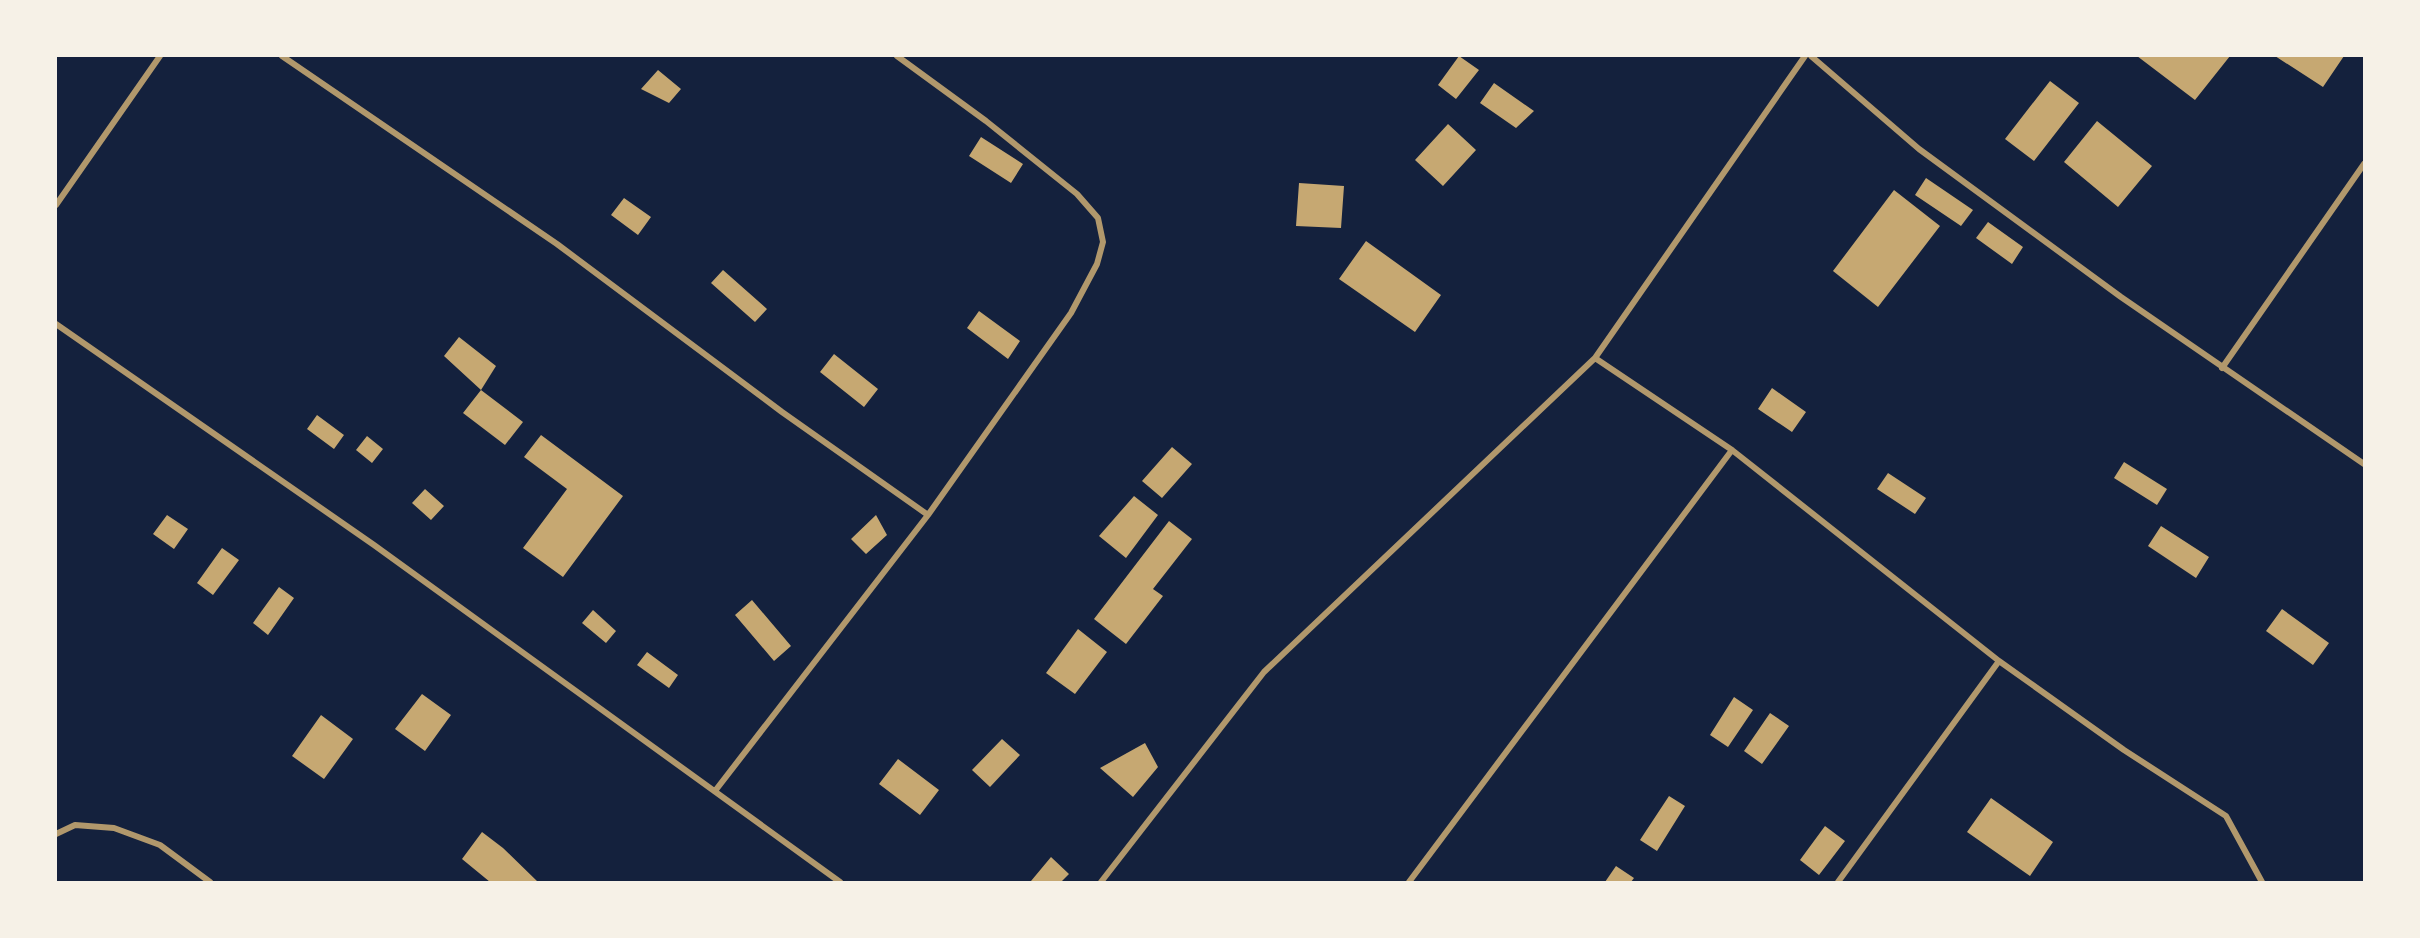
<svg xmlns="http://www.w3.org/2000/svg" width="2420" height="938" font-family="'DejaVu Sans',sans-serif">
  <rect width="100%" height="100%" fill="#14213d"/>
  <path fill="#c6a872" d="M1459,56L1479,70L1456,99L1438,85Z
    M2137,56H2230L2195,100Z
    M2275,56H2344L2323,87Z
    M658,70L681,89L669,103L641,89Z
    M2050,81L2079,103L2034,161L2005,139Z
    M1494,83L1534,111L1516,128L1480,103Z
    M2097,121L2152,166L2118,207L2064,162Z
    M1448,124L1476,150L1443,186L1415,160Z
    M981,137L1023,164L1011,183L969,156Z
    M1926,178L1973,210L1961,226L1915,195Z
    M1299,183L1344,186L1341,228L1296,226Z
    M1894,190L1940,226L1878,307L1833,271Z
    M624,198L651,217L638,235L611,215Z
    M1988,222L2023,247L2012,264L1976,238Z
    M1366,241L1441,295L1415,332L1339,279Z
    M723,270L767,309L755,322L711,283Z
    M979,311L1020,341L1008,359L967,328Z
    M459,337L496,366L481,390L444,356Z
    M834,354L878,389L864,407L820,372Z
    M1772,388L1806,412L1792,432L1758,409Z
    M481,390L523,422L505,445L463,413Z
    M317,415L344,435L334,449L307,429Z
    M541,435L623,496L563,577L523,548L567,489L524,457Z
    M367,436L383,449L372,463L356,450Z
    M1172,447L1192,464L1162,498L1142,481Z
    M2124,462L2167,489L2157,505L2114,478Z
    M1888,473L1926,498L1915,514L1877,489Z
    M425,489L444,506L431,520L412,503Z
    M1134,496L1158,515L1126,558L1099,536Z
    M167,515L188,529L174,549L153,534Z
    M876,515L887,535L866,554L851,539Z
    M1169,521L1192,539L1153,589L1163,596L1126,644L1094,619Z
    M2161,526L2209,557L2196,578L2148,546Z
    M222,548L239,560L213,595L197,583Z
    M279,587L294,598L268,635L253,623Z
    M752,600L791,646L774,661L735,615Z
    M2282,609L2329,643L2313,665L2266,631Z
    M593,610L616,631L606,643L582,623Z
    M1078,629L1107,652L1075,694L1046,673Z
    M647,652L678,675L669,688L637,665Z
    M422,694L451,715L425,751L395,729Z
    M1734,697L1753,710L1728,747L1710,735Z
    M1770,713L1789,726L1762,764L1744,751Z
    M321,715L353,739L324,779L292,756Z
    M1002,739L1020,755L990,787L972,770Z
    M1145,743L1158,767L1133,797L1100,768Z
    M898,759L939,790L920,815L879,784Z
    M1669,796L1685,806L1657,851L1640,840Z
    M1991,798L2053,842L2030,876L1967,832Z
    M1825,826L1845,841L1819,875L1800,860Z
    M482,832L503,848L538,882H490L462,859Z
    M1051,857L1069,874L1061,882H1033L1031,881Z
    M1616,866L1634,878L1631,882H1605Z"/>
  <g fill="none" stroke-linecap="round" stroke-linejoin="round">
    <path stroke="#b1986c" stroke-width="6" d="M282,56L557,244L782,412L928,515
      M1811,56L1919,149L2121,297L2364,464
      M56,205L160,56
      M56,324L374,545L840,882
      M1595,358L1732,450L1999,661L2124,750L2226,816L2262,882
      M2222,368L2364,164
      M715,791L928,515L1071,313L1097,264L1103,242L1098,218L1077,194L986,121L897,56
      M56,834L75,825L114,828L160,845L210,882
      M1101,882L1264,672L1595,358L1805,56
      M1409,882L1732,450
      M1838,882L1999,661"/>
  </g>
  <rect width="2420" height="938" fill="none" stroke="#f6f1e7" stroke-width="114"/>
</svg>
